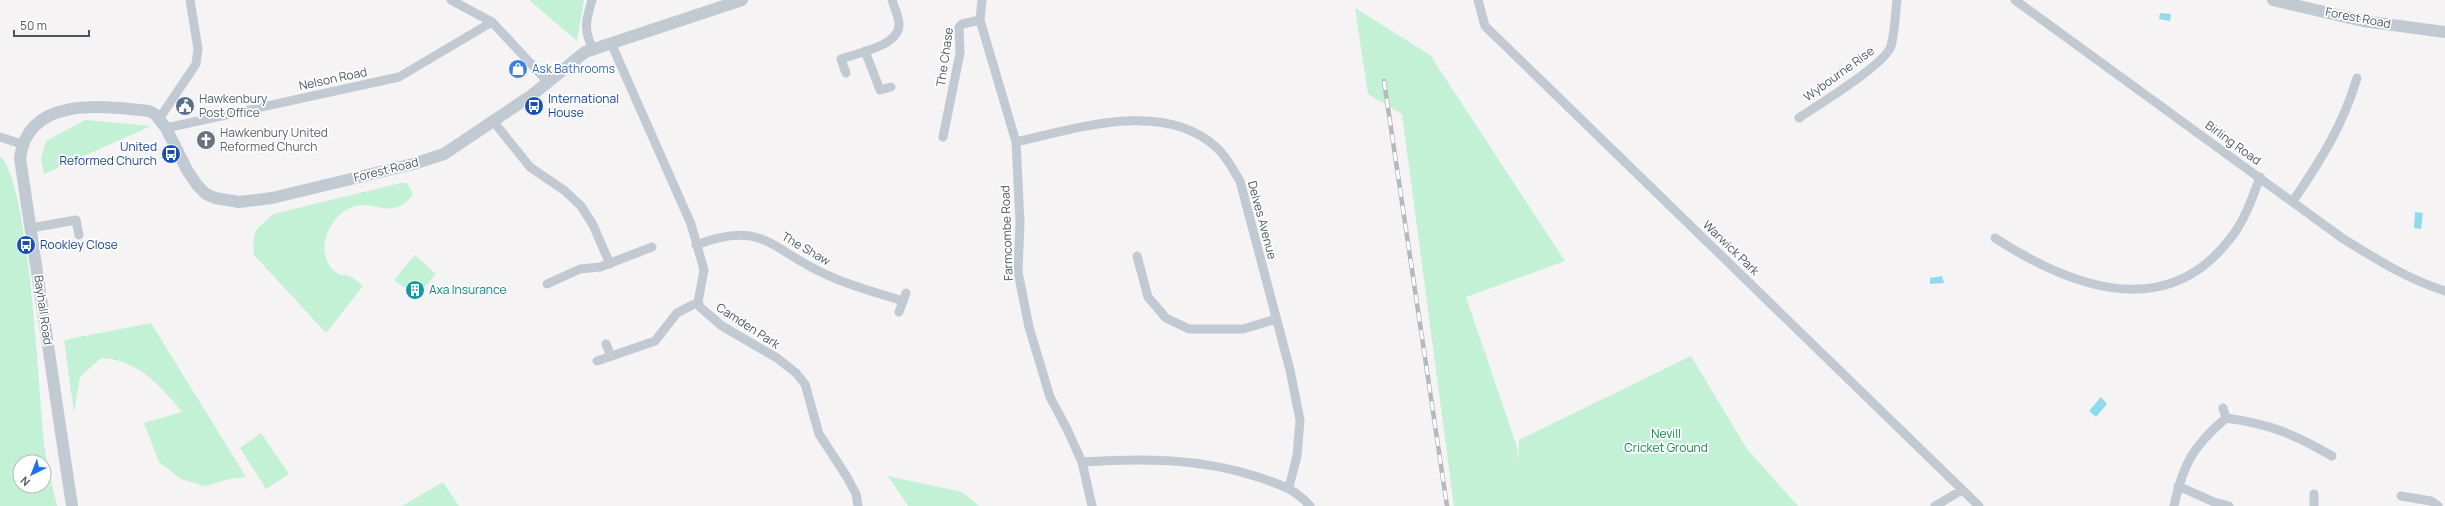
<svg xmlns="http://www.w3.org/2000/svg" width="2445" height="506" font-family="Manrope,sans-serif">
  <rect width="100%" height="100%" fill="#f5f3f3"/>
  <path fill="#c3f1d5" fill-rule="evenodd" d="M529,0H584L577,41Z
    M1355,8L1430,55L1565,261L1466,297L1517,447L1518,464L1519,440L1691,356L1747,449L1798,506H1454L1402,114L1368,94Z
    M85,120L151,126L44,174L41,159L46,141Z
    M0,156C31,185 38,397 45,449C47,468 53,487 57,506H0ZM20,462H44V486H20Z
    M401,183H407L413,194C410,200 401,207 394,208C380,211 372,202 355,206C330,213 313,251 334,271C338,275 346,275 351,277C355,279 360,283 363,286L326,333L254,255L253,240L256,230L273,214Z
    M415,255L436,274L416,297L394,280Z
    M151,323L246,477L229,479L205,486L181,479L159,462L144,423L182,412C161,386 137,359 101,358L80,377L74,413L64,340Z
    M261,433L289,474L266,489L240,448Z
    M888,476L962,492L979,506H908Z
    M443,482L459,506H402Z"/>
  <path fill="#90daee" d="M2160,13L2171,14L2170,21L2159,19Z
    M2415,212L2423,213L2421,229L2414,228Z
    M1942,276L1944,283L1930,284V278Z
    M2101,397L2107,404L2096,417L2089,411Z"/>
  <g fill="none" stroke-linecap="round" stroke-linejoin="round">
    <path stroke="#c1cad2" stroke-width="9" d="M451,0L492,22L547,81
      M592,0C586,20 583,30 593,49
      M982,0L980,20L1016,142L1020,222L1018,272L1029,327L1050,397L1067,429L1082,462L1092,506
      M1478,0L1485,26L1979,506
      M2015,0L2342,238C2376,259 2407,279 2445,291
      M611,43L691,224L704,270L698,302L700,307L722,326L777,358L796,373L805,384L819,434L847,477L856,494L858,506
      M865,51L880,90L891,87
      M846,73L841,59C857,53 900,46 899,24C899,17 894,7 892,0
      M1799,118C1817,105 1885,65 1891,46C1895,32 1895,15 1897,0
      M159,119L196,64L198,49L190,0
      M493,121L530,167L565,191L581,206L593,225L610,264
      M166,128L399,77L492,22
      M0,137L22,144
      M943,137L960,53L959,27L962,24L980,20
      M1016,142C1077,128 1166,99 1217,148C1227,157 1233,170 1240,181L1290,370L1300,420L1297,456L1289,487
      M2293,201C2321,160 2343,125 2357,78
      M31,228L76,220L79,235
      M1995,238C2069,286 2165,323 2229,240C2244,222 2252,199 2260,177
      M696,245C764,219 771,250 825,274C850,286 878,293 903,301
      M1137,256L1148,297L1166,318L1189,329H1243L1276,319
      M547,284L580,269L600,267L652,247
      M899,312L906,293
      M606,344L611,356
      M597,361L655,341L677,313L698,302
      M2223,408L2226,418
      M1082,462C1142,458 1200,458 1258,477C1279,484 1295,489 1310,506
      M2178,486L2214,502L2229,506
      M2314,494V506
      M2401,496L2431,501L2438,506
      M1935,506L1962,490
      M2174,506C2183,464 2193,446 2226,418C2270,424 2294,434 2332,456"/>
    <path stroke="#c1cad2" stroke-width="12" d="M2273,0L2363,21L2445,32
      M72,506L20,158C28,95 104,106 149,111L155,114L166,128L187,170L197,185L206,194L215,198L239,202L272,198L413,164L444,154L532,95L585,52L742,0"/>
    <g stroke="#b5b8bd" stroke-width="4.5">
      <path id="rail" d="M1384,81L1447,506"/>
    </g>
    <use href="#rail" stroke="#fff" stroke-width="3" stroke-dasharray="9" stroke-linecap="butt"/>
  </g>
  <defs>
    <g id="shop-disc" transform="scale(1)"><circle r="9.5" fill="#3f7fe0" stroke="#fff"/><path d="M-5-2.5h2.3a2.7 3.5 0 0 1 5.4 0H5L5.5 6h-11ZM-1.5-2.5h3a1.5 2.3 0 0 0-3 0Z" fill="#fff"/></g>
    <g id="civic-disc" transform="scale(1)"><circle r="9.5" fill="#5c6f8a" stroke="#fff"/><path d="M-.6-6.5H3V-4.5H.6V-3L4-1V1h2V6H-6V1h2V-1L-.6-3ZM-1.2 2.5V6h2.4V2.5Z" fill="#fff"/></g>
    <g id="bus-disc" transform="scale(1)"><circle r="9.5" fill="#1a4fb4" stroke="#fff"/><path d="M-5-6H5V4H4V6H2V4H-2V6H-4V4H-5ZM-3.5-4V0h7V-4ZM-3.5 1.2v1.5H-2V1.2ZM2 1.2v1.5H3.5V1.2Z" fill="#fff"/></g>
    <g id="church-disc" transform="scale(1)"><circle r="9.5" fill="#6b7280" stroke="#fff"/><path d="M-1.2-6h2.4v3.5h3.3v2.4h-3.3V6h-2.4V-.1h-3.3v-2.4h3.3Z" fill="#fff"/></g>
    <g id="building-disc" transform="scale(1)"><circle r="9.5" fill="#0f9aa8" stroke="#fff"/><path d="M-4-6H4V6H1V3H-1V6H-4ZM-2.5-4.3h1.7v1.8h-1.7ZM.8-4.3h1.7v1.8H.8ZM-2.5-1h1.7V.8h-1.7ZM.8-1h1.7V.8H.8Z" fill="#fff"/></g>
  </defs>
  <g fill-rule="evenodd">
    <use href="#shop-disc" x="518" y="69"/>
    <use href="#civic-disc" x="185" y="106"/>
    <use href="#bus-disc" x="534" y="106"/>
    <use href="#church-disc" x="206" y="140"/>
    <use href="#bus-disc" x="171" y="154"/>
    <use href="#bus-disc" x="26" y="245"/>
    <use href="#building-disc" x="415" y="290"/>
  </g>
  <g text-anchor="middle" stroke-width="3.5" stroke-linejoin="round" paint-order="stroke">
    <g font-size="12" fill="#4a5661" stroke="#fff">
      <text transform="translate(2358 18) rotate(11)" y="4">Forest Road</text>
      <text transform="translate(945 57) rotate(-82)" y="4">The Chase</text>
      <text transform="translate(1839 74) rotate(-36)" y="4">Wybourne Rise</text>
      <text transform="translate(333 79) rotate(-12)" y="4">Nelson Road</text>
      <text transform="translate(2233 143) rotate(36)" y="4">Birling Road</text>
      <text transform="translate(386 170) rotate(-14)" y="4">Forest Road</text>
      <text transform="translate(1262 220) rotate(75)" y="4">Delves Avenue</text>
      <text transform="translate(1007 233) rotate(-92)" y="4">Farmcombe Road</text>
      <text transform="translate(1731 248) rotate(44)" y="4">Warwick Park</text>
      <text transform="translate(806 249) rotate(30)" y="4">The Shaw</text>
      <text transform="translate(43 310) rotate(82)" y="4">Bayhall Road</text>
      <text transform="translate(748 326) rotate(33)" y="4">Camden Park</text>
    </g>
    <g font-size="12" fill="#366cbe" stroke="#fff" text-anchor="start">
      <text x="532" y="73">Ask Bathrooms</text>
    </g>
    <g font-size="12" fill="#4e5e75" stroke="#fff" text-anchor="start">
      <text x="199" y="103">Hawkenbury<tspan x="199" dy="14">Post Office</tspan></text>
    </g>
    <g font-size="12" fill="#164399" stroke="#fff" text-anchor="start">
      <text x="548" y="103">International<tspan x="548" dy="14">House</tspan></text>
      <text x="157" y="151" text-anchor="end">United<tspan x="157" dy="14">Reformed Church</tspan></text>
      <text x="40" y="249">Rookley Close</text>
    </g>
    <g font-size="12" fill="#5b616d" stroke="#fff" text-anchor="start">
      <text x="220" y="137">Hawkenbury United<tspan x="220" dy="14">Reformed Church</tspan></text>
    </g>
    <g font-size="12" fill="#0d838f" stroke="#fff" text-anchor="start">
      <text x="429" y="294">Axa Insurance</text>
    </g>
    <g font-size="12" fill="#17864f" stroke="#fff">
      <text x="1666" y="438">Nevill<tspan x="1666" dy="14">Cricket Ground</tspan></text>
    </g>
  </g>
  <g transform="translate(32 474) rotate(223)"><circle r="19" fill="#ffffff" stroke="#b7bbc0"/>
  <path d="M0-3L7 15L0 10L-7 15Z" fill="#1a73e8"/>
  <text y="-6" font-size="11" font-weight="bold" text-anchor="middle" fill="#4a5661">N</text>
  </g>
  <path d="M14 30v6h75v-6" fill="none" stroke="#4a5661" stroke-width="2"/>
  <text x="20" y="30" font-size="12" fill="#4a5661" stroke="#ffffff" stroke-width="3" paint-order="stroke">50 m</text>
</svg>
